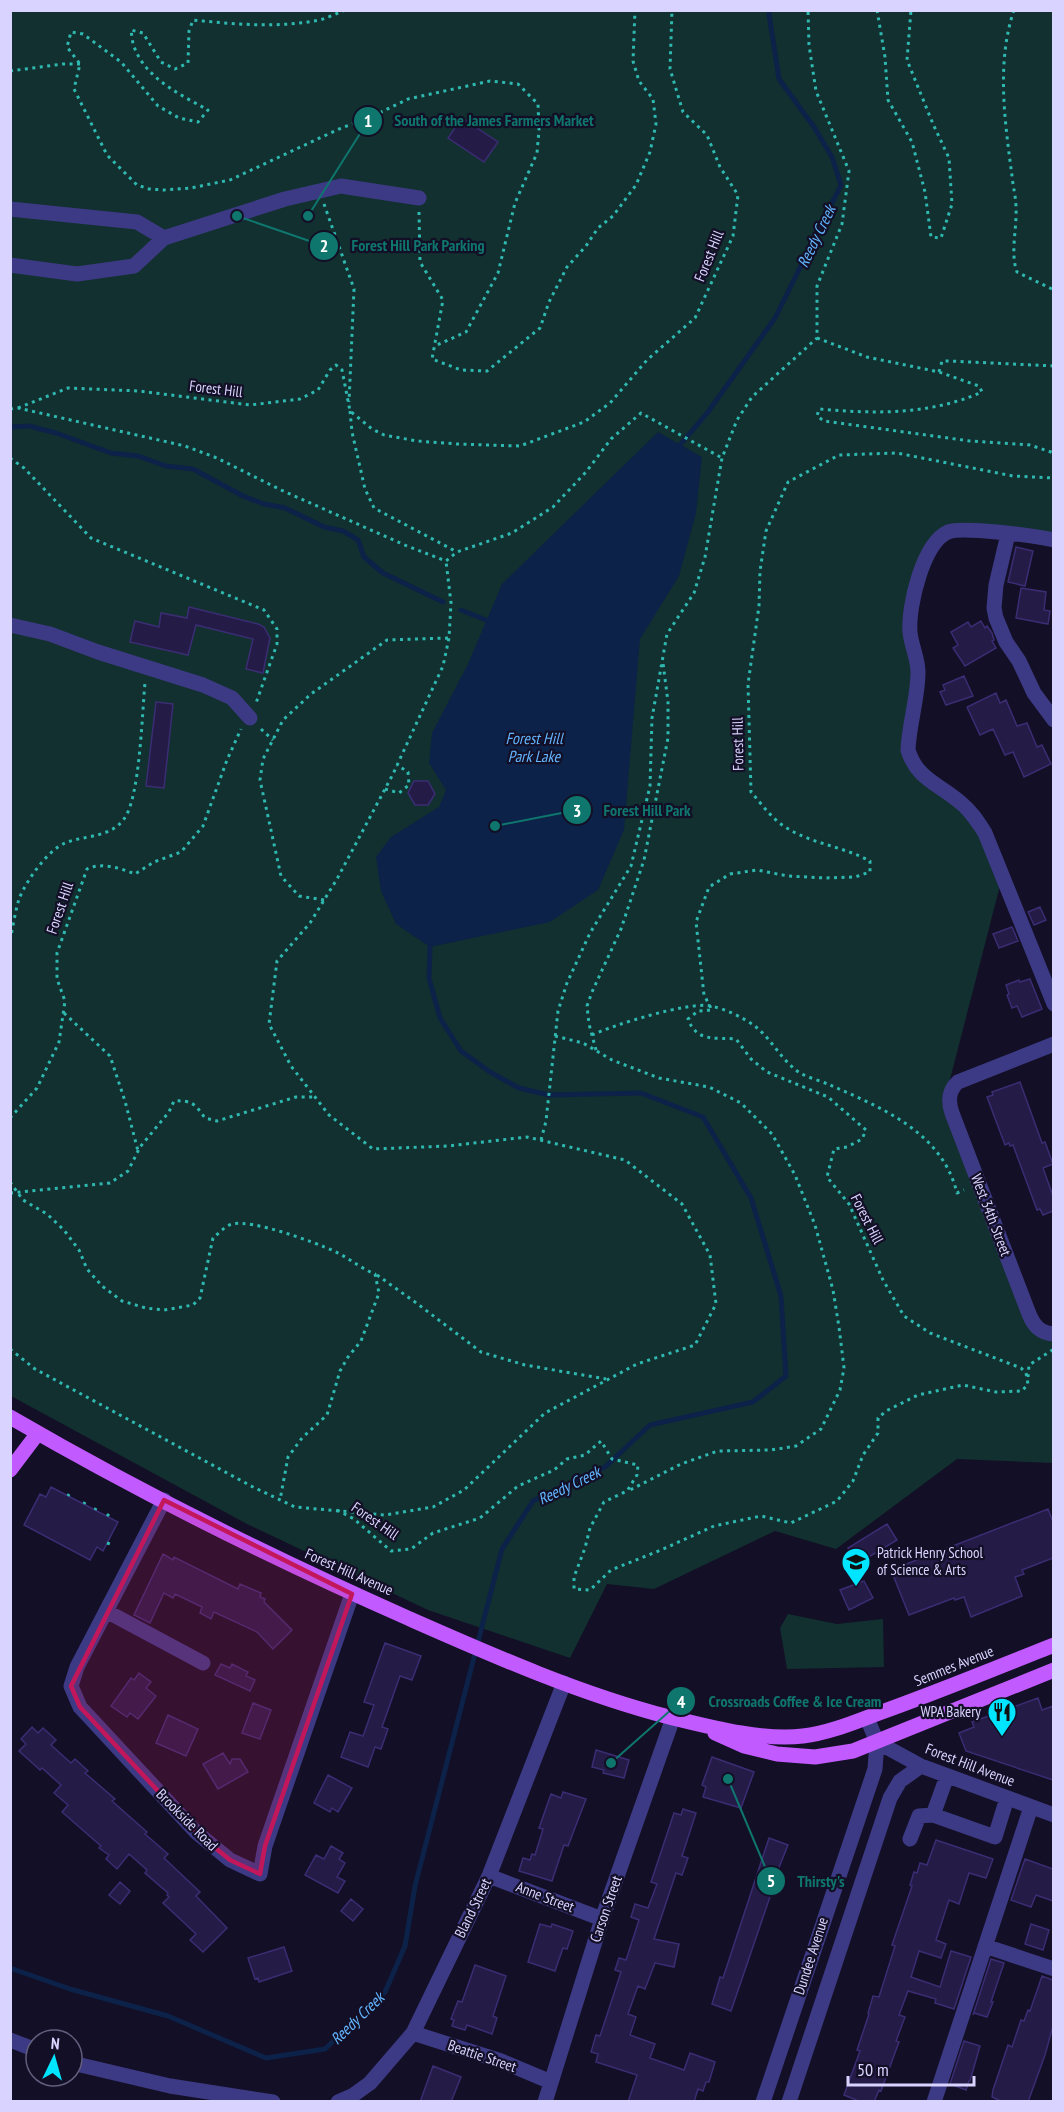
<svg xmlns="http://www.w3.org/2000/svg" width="1064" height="2112" font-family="'PT Sans Narrow',sans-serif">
  <rect width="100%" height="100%" fill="#130f26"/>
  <path fill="#12302f" d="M11,11H1053V540L948,535L916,583L910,752L962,801L1003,874L946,1095L1031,1318L1053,1333V1463L957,1459L836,1549L775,1531L654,1589L607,1584L570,1658L428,1610L247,1524L11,1396Z
    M788,1614L837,1624L883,1619L884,1667L787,1669L780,1628Z"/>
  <path fill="#0c2248" d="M658,432L702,457L696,513L679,576L640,639L624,830L598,890L550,922L430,947L396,924L381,891L376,857L391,837L439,807L446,790L429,763L432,733L468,664L502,584Z"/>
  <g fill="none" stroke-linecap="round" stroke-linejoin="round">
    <path stroke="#0c2248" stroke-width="5" d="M10,427L29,426L56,433L111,453L138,456L166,466L193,469L243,496L264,504L285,508L324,527L343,531L358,540L364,557L383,573L443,602
      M680,445L708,412L775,318L841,185L832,157L814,127L779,79L769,14L771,10
      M461,610L486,620
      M10,1968L70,1989L168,2016L266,2058L325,2049L385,1992L405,1946L415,1886L502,1549L533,1501L605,1467L650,1425L753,1402L786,1376L781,1296L751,1198L703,1117L641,1093L549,1095L519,1088L490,1072L461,1051L440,1018L429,978L430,947"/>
  </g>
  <path fill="#241b47" stroke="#3b2d73" stroke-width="1.5" d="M462,118L498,142L484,162L448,138Z
    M1016,547L1033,551L1025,586L1008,582Z
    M1021,588L1046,592L1044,610L1050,611L1048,624L1016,618Z
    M189,607L258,624L264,627L270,638L263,673L246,669L253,639L196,625L188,655L130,642L135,621L159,627L161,613L187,618Z
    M981,621L985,628L987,626L992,633L994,640L992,641L996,648L965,666L953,648L958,645L951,632L968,622L971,627Z
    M964,676L973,696L946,705L940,692L945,690L943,685Z
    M996,693L1000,703L1006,700L1017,726L1027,723L1037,747L1042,745L1051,764L1024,777L1013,752L1005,755L993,729L980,735L967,707Z
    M156,702L173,704L164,788L146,786Z
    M414,781H428L435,794L428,805H415L408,793Z
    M1040,907L1046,920L1034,925L1028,912Z
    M1012,927L1018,941L999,948L993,934Z
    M1030,979L1042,1009L1022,1017L1017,1006L1012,1008L1007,995L1009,994L1006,985L1019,980L1020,982Z
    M1020,1082L1042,1143L1045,1142L1053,1164L1043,1168L1053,1196V1211L1043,1215L1040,1209L1037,1210L1013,1145L1010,1146L1009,1143L1005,1145L987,1097L993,1095L992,1092Z
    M51,1487L118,1522L103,1551L97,1547L90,1560L24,1525L40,1494L46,1497Z
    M1048,1509L1053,1522V1558L1022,1570L1024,1574L1015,1577L1022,1596L971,1617L964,1597L955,1600L954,1598L909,1615L891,1570Z
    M887,1524L897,1540L857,1564L848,1548Z
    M163,1554L173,1560L174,1557L238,1589L240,1584L261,1593L260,1597L265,1599L264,1602L292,1630L273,1649L257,1632L214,1612L211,1619L200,1613L202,1607L175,1594L173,1598L164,1593L150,1623L134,1615Z
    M864,1581L873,1598L849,1610L840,1590Z
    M385,1643L421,1656L412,1680L400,1676L382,1727L388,1729L381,1749L375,1747L368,1767L341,1757L350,1732L363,1736L374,1705L364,1702Z
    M221,1664L230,1668L232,1664L248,1672L246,1676L255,1680L250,1691L215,1675Z
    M139,1673L151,1682L146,1688L156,1696L138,1719L130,1713L127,1717L111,1706L131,1678L134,1680Z
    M1038,1698L1042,1710L1053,1706V1780L966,1751L959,1733L974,1727L972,1722Z
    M253,1703L271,1710L260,1739L242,1733Z
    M168,1715L198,1729L186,1756L156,1743Z
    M32,1727L38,1733L43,1728L56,1740L51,1745L71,1763L75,1759L88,1771L85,1773L115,1799L112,1801L147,1832L145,1834L168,1854L164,1858L200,1892L196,1896L227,1928L203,1952L190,1940L196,1934L163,1903L169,1897L167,1895L168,1893L145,1873L147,1870L129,1854L117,1869L106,1859L109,1855L99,1848L101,1846L62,1812L68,1805L54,1793L61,1785L42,1768L40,1770L19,1751L26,1744L21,1739Z
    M596,1750L629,1760L624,1778L603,1773L604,1770L592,1767Z
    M223,1753L230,1764L232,1759H240L248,1772L218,1789L203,1764Z
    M712,1757L754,1772L741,1808L703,1797L706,1787L702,1785Z
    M328,1775L352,1788L338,1812L332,1808L330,1812L314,1803Z
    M563,1792L586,1799L568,1846L564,1845L552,1881L519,1871L523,1858L530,1860L532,1854L535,1855L543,1829L539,1828L551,1794L561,1798Z
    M683,1809L696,1813L682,1856L688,1858L682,1875L676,1873L654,1939L679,1944L674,1967L655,1963L645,1989L638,1986L628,2014L636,2017L630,2035L655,2044L650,2058L684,2070L690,2053L715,2062L709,2082H706L703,2091L698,2089L694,2102H628L637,2075L596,2062L598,2054L591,2052L596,2035L600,2036L621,1972L615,1970L619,1958L626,1960L639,1920L631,1917L635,1904L648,1908L657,1884L651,1882L674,1813L681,1815Z
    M769,1838L788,1845L770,1890L772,1891L731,2011L712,2004L720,1977L723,1978Z
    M936,1840L993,1859L986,1878L969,1873L959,1904L949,1900L936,1940L946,1944L941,1958L919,1951L911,1977L940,1987L951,1951L971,1957L954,2009L935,2003L936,1999L908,1991L899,2015L905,2017L896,2041L899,2042L881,2091L879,2090L874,2102H861L844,2095L860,2051L857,2050L869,2014L868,2013L873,1996L879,1997L895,1946L892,1945L912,1886L910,1885L914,1872L917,1873L920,1863L927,1865Z
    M331,1846L343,1853L339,1859L345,1863L337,1877L345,1881L338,1893L305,1875L316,1855L324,1859Z
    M1025,1859L1053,1869V1901L1036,1895L1031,1907L1011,1900Z
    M120,1882L130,1891L120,1904L109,1895Z
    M351,1899L363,1909L353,1921L341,1911Z
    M540,1924L551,1927L552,1924L573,1931L567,1949L563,1948L555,1971L528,1962Z
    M1031,1924L1049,1930L1043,1950L1025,1944Z
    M284,1947L292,1971L259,1982L258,1978L255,1979L248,1958Z
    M991,1959L1004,1963L991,2002H993L987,2017L974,2013L973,2015Z
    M475,1965L506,1976L493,2016L497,2018L492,2034L467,2025L465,2030L452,2026L454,2020L451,2019L458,2001L462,2002Z
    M1042,1976L1053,1980V2026L1045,2055L1028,2102H1003L992,2097L993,2090L1008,2045L1012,2047L1021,2020L1024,2021L1028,2010L1030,2011Z
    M964,2041L980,2046L970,2081H969L966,2090L950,2084Z
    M433,2066L461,2077L451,2102H420Z"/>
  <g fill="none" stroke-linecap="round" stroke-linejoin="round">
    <path stroke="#2fb8b0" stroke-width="3" stroke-dasharray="3 4.5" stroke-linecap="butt" d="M345,10C335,14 324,20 314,21C274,28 233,24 193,20L189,31L188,63L175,69L161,62L143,33L131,30C132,36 132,43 135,49C147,79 181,95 208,110L198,122L179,118L158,106L121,62L83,34L71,32L67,47L80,64L74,89L107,155L137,185L149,189L164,190L191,188L230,180L339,129L375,115L408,99L490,81L518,84L538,104L539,130L537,153L515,203L498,273L466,332L435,346
      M877,10L885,57L888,100L912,142L925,192L931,237L941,238L952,204L949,158L933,124L907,60L911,10
      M1014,10C996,63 1005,122 1012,176C1013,187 1016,197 1016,208C1017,229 1010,253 1017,272L1054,290
      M10,71L63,64H80
      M324,204L354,289L349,402
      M419,212L420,262L443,300L432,359L461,370L487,371L540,328L549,302L567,267L586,246L598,228L613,216L636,185L650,152L656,124L653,99L639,81L633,61L635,10
      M817,338L867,357L939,372L979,386L982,392C930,415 875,414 819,409L817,416L824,421L970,441L1030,445L1054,453
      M939,372L942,361H949L1054,366
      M18,408L68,388L139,391L250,405L300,399L318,390L330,370L336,365L342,370L350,411L372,429L384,435L417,441L457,444L520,446L584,422L610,403L647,360L695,318L733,236L738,195L720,167L707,135L683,112L670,69L672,10
      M10,409L18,408L185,446L217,458L281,490L407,546L446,561L457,552L512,533L553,507L586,472L611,439L641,413L722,458
      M350,411L352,432L365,489L374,508L457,552
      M10,458L24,468L91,538L264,610L277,629V644L256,703
      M261,729L273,740
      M385,789L399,793L409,785L408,772L397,765
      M324,900L299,896L281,876L260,780L263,759L283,720L311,694L387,640L449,638
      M10,940C13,927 15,912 19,899C26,881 47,851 65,843C85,835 110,838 124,819C140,798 142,713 145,683
      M64,1013L110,1056L125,1101L138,1151
      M592,1035C613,1025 690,1001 711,1006C726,1009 744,1018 756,1027C772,1040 782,1061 800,1073C809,1078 821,1081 830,1085C882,1108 942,1132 957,1193L964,1190
      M555,1036L583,1043L612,1060L659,1078L709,1087L741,1103L772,1134L795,1175L815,1225L833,1290L839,1327L844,1368L840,1390L821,1429L796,1446L771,1450L718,1451L681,1464L628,1491
      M596,1050L589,1024L587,1006L592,992L621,929L644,860L668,738V702L663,663
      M10,1118L37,1088L59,1042L65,1001L57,979V953L87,869C102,862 120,868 135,874L154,862L181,852L203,826L227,760L241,729
      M541,1140L546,1121L558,1011L567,983L590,933L631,866L650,786L652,718L667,634L694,593L705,557L722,458L737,420L752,397L817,338V286L842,224L849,171L816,91L809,45L808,10
      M10,1182L23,1200L47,1214L64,1230L79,1250L87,1269L102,1286L122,1301L146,1308L164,1310L193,1305L200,1298L213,1238C218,1234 225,1226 232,1224C252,1219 314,1242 334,1251C349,1258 360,1268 375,1274L379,1293L361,1341L348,1357L340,1371L327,1415L302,1438L288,1457L280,1500
      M10,1193L110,1183L128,1171L140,1147L169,1112L174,1101C192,1100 195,1104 205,1118L217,1121L296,1097H314
      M377,1275L415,1302L481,1352L525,1365L606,1379
      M10,1349L35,1369L253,1487L295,1507L385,1515L433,1507L464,1490L545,1413L637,1364L695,1345L716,1304L710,1255L682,1204L625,1160L527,1137L448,1146L373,1149L329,1115L291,1066L269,1024L277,961L310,923L337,879L393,774L443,666L449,638L451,603L446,561
      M1028,1377L1029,1365L1054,1349
      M10,1398L11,1397
      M68,1496L69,1494
      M84,1504L85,1502
      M95,1510L96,1508
      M337,1510L354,1519L391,1551L411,1549L433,1533L480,1518L518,1486L554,1470L567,1459L585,1455L601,1441L612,1459L638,1465L637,1475L627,1491L604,1502L590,1528L585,1548L574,1577V1589L590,1590L611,1570L661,1550L714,1526L761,1516L791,1523L837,1501L853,1481L863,1455L878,1433V1418L886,1411L918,1395L963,1385L996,1392L1022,1391L1028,1384L1026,1373L1021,1368L930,1333L904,1316L883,1280L849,1204L827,1177L834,1149L847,1147L862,1139L866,1130L828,1097L767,1072L751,1059L736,1039C716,1037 697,1043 688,1019L698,1011L712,1010L704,995L696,922L709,887L730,874L757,870L788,876L825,878L855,877L870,872V861C841,845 802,843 776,820C767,812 759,801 751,792L748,684L759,606L760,571L766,531L788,482L839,455L897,453L1013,476L1054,478
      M107,1516L109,1514
      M107,1543L110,1544"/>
    <path stroke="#3d3a85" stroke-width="15" d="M10,209L137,222L164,238
      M10,265L77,274L134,266L164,238L285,199L341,186L419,198
      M1008,534L996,585L994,608L996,618L1006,642L1019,661L1034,693L1054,720
      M1054,540C1035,536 963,526 948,532C923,543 908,606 910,632C911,645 918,658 918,672C918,698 909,724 908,750C917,780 940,784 961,803C971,811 978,822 985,833L1054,1004
      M10,625L50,634L98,652L203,685L232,698L250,718
      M1054,1044L958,1082C948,1091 948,1101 952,1113L1029,1314C1034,1326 1040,1333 1054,1334
      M164,1500L77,1667L71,1686L80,1707L196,1832L230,1860L260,1874L265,1846L352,1594
      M106,1611L203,1663
      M867,1718L877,1742L921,1766L1054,1815
      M947,1776L933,1815L995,1837L1007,1798
      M910,1839L919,1816L933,1815
      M489,1876L602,1919
      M985,1946L1054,1969
      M413,2033L501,2061L551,2082
      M10,2040L36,2050
      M72,2063L170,2086L273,2102
      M338,2102L352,2096L370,2083L413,2033L489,1876L564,1683
      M545,2102L602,1919L673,1718
      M763,2102L875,1769L877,1742
      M789,2102L890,1798L900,1781L921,1766
      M934,2102L1031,1807"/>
    <path stroke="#c25bff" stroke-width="15" d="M10,1417C139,1492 274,1559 410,1619C494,1656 580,1694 669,1717C710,1727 762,1741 803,1736C829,1733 855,1722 879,1713C938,1692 996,1668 1054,1645
      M10,1470L38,1433
      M715,1733L744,1746L777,1754L815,1757L853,1751L1054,1670"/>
  </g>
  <path fill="#c2185b" fill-opacity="0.2" stroke="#c2185b" stroke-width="4.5" stroke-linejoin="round" d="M164,1500L352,1594L265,1846L260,1874L230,1860L196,1832L80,1707L71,1686Z"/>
  <defs>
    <g id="school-pin" transform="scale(1.5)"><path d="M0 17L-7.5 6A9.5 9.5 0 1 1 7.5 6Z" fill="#00e5ff" stroke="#130f26"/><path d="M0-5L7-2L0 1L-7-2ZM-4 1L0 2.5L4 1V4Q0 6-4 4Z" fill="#111"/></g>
    <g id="restaurant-pin" transform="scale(1.5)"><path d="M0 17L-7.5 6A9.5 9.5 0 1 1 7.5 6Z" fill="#00e5ff" stroke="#130f26"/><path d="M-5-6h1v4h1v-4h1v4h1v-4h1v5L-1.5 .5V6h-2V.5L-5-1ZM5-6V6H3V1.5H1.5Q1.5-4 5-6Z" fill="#111"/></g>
  </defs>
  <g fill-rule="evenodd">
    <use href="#school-pin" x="856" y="1562"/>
    <use href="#restaurant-pin" x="1002" y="1712"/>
  </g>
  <g text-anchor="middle" stroke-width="4.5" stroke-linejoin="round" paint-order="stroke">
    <g font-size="15" fill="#d9d4ff" stroke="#130f26">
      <text transform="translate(709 256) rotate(-68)" y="5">Forest Hill</text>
      <text transform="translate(216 389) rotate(7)" y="5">Forest Hill</text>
      <text transform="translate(738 744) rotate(-91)" y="5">Forest Hill</text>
      <text transform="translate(60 908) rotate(-71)" y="5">Forest Hill</text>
      <text transform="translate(991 1215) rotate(69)" y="5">West 34th Street</text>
      <text transform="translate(867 1219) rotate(63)" y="5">Forest Hill</text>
      <text transform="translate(375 1521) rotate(35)" y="5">Forest Hill</text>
      <text transform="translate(349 1572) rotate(24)" y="5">Forest Hill Avenue</text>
      <text transform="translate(954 1666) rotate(-22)" y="5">Semmes Avenue</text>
      <text transform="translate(970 1765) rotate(21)" y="5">Forest Hill Avenue</text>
      <text transform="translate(187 1820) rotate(45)" y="5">Brookside Road</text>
      <text transform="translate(545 1897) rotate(21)" y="5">Anne Street</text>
      <text transform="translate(473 1908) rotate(-64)" y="5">Bland Street</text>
      <text transform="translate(606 1909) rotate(-71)" y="5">Carson Street</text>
      <text transform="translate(811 1956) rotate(-72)" y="5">Dundee Avenue</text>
      <text transform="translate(482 2056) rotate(19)" y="5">Beattie Street</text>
    </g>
    <g font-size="15" fill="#d9d4ff" stroke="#130f26" text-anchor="start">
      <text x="877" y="1558">Patrick Henry School<tspan x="877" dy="17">of Science &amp; Arts</tspan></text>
      <text x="981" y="1717" text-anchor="end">WPA Bakery</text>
    </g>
    <g font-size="16" font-style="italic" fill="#62b6ff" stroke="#130f26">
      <text transform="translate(816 236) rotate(-64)" y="6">Reedy Creek</text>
      <text x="534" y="744">Forest Hill<tspan x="534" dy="18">Park Lake</tspan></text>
      <text transform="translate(569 1485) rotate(-26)" y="6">Reedy Creek</text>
      <text transform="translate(357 2018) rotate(-44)" y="6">Reedy Creek</text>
    </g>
  </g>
  <path fill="none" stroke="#0f766e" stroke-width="2" d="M308 216L368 121M237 216L324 246M495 826L577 810M611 1763L681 1701M728 1779L771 1881"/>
  <g fill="#0f766e" stroke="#130f26" stroke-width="2">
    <circle cx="308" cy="216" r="6"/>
    <circle cx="237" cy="216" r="6"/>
    <circle cx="495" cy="826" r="6"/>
    <circle cx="611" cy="1763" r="6"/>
    <circle cx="728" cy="1779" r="6"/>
    <circle cx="368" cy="121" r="15"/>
    <circle cx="324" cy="246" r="15"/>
    <circle cx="577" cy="810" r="15"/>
    <circle cx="681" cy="1701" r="15"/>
    <circle cx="771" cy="1881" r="15"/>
  </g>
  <g font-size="18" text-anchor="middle" font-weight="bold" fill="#fff">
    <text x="368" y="127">1</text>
    <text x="324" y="252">2</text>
    <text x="577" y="817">3</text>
    <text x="681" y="1708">4</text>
    <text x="771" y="1887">5</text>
  </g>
  <g font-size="16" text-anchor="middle" font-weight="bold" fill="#0f766e" stroke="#130f26" stroke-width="4.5" stroke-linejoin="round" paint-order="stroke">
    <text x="494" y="126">South of the James Farmers Market</text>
    <text x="418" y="251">Forest Hill Park Parking</text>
    <text x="647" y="816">Forest Hill Park</text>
    <text x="795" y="1707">Crossroads Coffee &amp; Ice Cream</text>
    <text x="821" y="1887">Thirsty's</text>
  </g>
  <rect width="1064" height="2112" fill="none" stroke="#d9d4ff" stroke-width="24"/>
  <g transform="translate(54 2058) rotate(5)"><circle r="28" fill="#130f26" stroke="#625e7d" stroke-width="1.5"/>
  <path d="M0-4.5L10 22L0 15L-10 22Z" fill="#00e5ff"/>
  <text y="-9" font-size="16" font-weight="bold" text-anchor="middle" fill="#d9d4ff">N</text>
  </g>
  <path d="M848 2076v9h126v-9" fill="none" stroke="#d9d4ff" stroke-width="3"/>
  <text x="857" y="2076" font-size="18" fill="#d9d4ff" stroke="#130f26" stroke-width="4.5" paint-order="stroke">50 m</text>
</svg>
